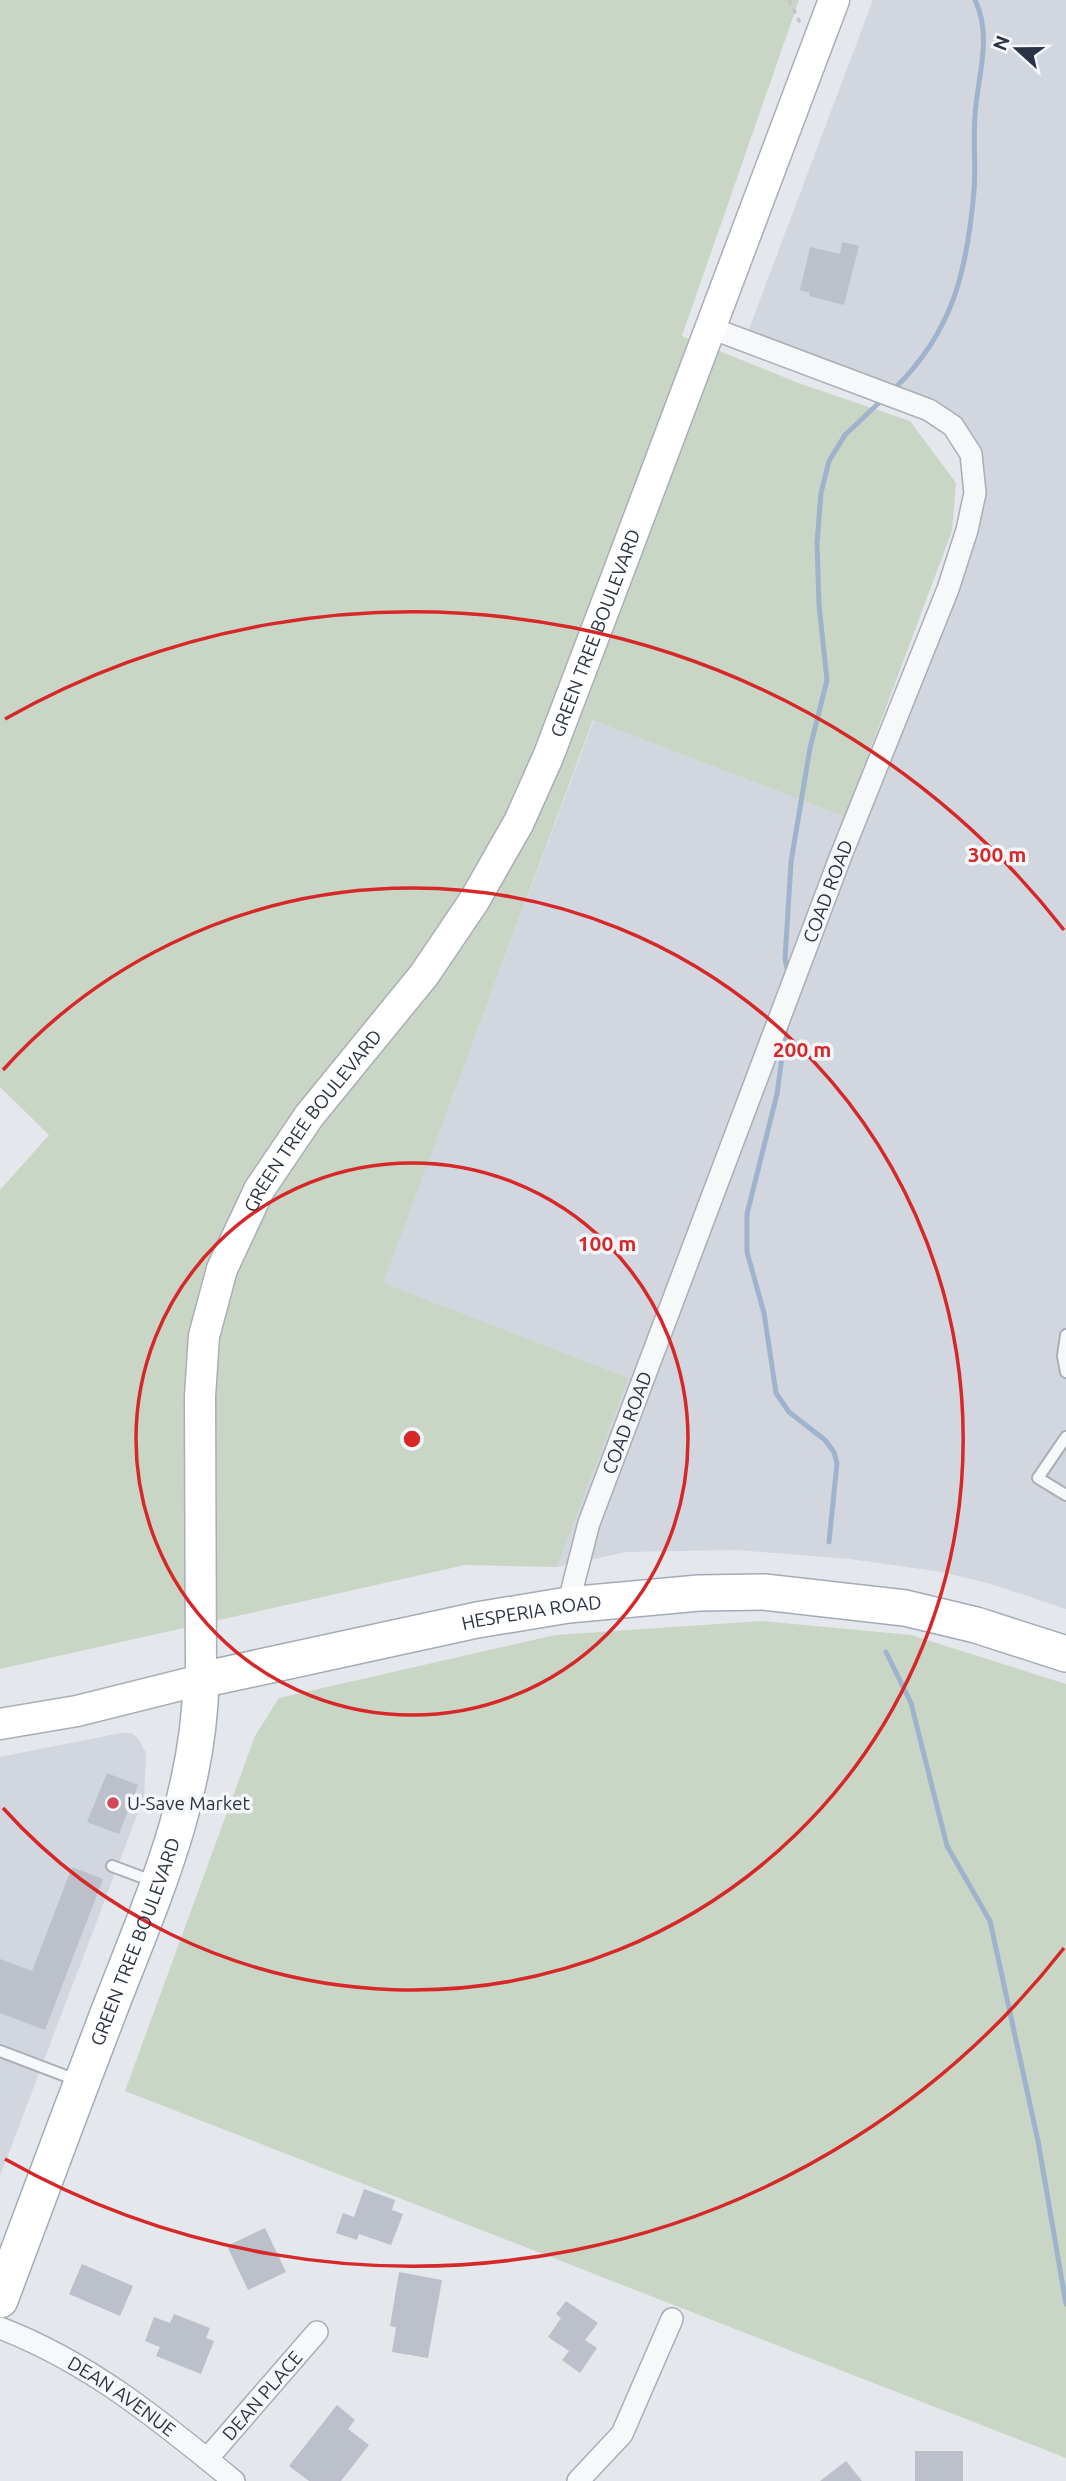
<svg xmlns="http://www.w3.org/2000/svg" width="1066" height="2481" font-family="Ubuntu,sans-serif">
  <rect width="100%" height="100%" fill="#e4e7ec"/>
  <path fill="#d2d6de" d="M873,0H1066V1609L991,1584L942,1572L850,1559L737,1550L626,1552L557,1567L629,1378L382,1283L594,720L845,817L967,530L975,493L953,426L782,356L749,329Z
    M121,1733H131L138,1738L146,1753L144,1797L0,2176V1757Z"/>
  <path fill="#c9d6c5" d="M0,0H799L682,336L801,384L910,421L956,483L952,531L845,817L593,720L383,1283L629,1378L557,1567L465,1565L0,1669V1190L49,1135L0,1087Z
    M762,1621L911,1635L1066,1684V2458L125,2091L255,1736L279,1698L555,1635Z"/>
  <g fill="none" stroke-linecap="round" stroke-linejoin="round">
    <path stroke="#9fb4cc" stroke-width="5" d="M894,389C953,332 967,271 974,191C976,166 973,141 975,116C977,77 993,38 975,0
      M788,973L785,959L791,862L810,748L827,680L819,605L817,543L821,493L829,461L845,435L884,398
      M786,1028L777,1094L747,1214V1252L764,1313L776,1393L789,1412L825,1440L834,1452L837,1463L829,1542
      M886,1652L911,1703L947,1846L990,1921L1038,2141L1066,2304"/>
  </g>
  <path fill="#bbc0ca" d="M842,242L859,246L844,305L809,296L810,293L800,290L810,247L840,254Z
    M107,1773L138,1785L119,1834L87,1822Z
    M72,1867L103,1879L45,2030L0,2013V1959L32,1971Z
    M364,2189L395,2200L392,2210L403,2214L391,2245L359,2234L357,2240L336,2233L343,2213L354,2217Z
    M265,2228L286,2272L248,2290L227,2246Z
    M82,2264L133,2286L120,2316L69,2294Z
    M399,2272L442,2280L428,2358L392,2352L396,2327L390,2326Z
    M566,2301L598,2323L585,2340L597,2348L580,2373L562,2360L569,2351L548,2337L561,2318L556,2314Z
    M174,2314L210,2328L206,2338L214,2341L201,2374L156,2356L160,2347L145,2341L154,2317L170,2323Z
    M337,2405L355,2420L348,2429L369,2445L341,2481H309L289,2466Z
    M915,2451H963V2481H915Z
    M846,2461L862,2481H820Z"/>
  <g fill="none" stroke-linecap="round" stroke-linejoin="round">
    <g stroke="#a9aeb7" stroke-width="14">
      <path id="lane" d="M1066,1335L1063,1356L1066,1372
        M1066,1437L1038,1478L1066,1495
        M112,1866L155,1882
        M0,2051L79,2081"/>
    </g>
    <g stroke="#a9aeb7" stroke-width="24">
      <g id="street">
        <path id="s1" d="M568,1605L589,1523L840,858L948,589L967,530L975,493L971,454L953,426L929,410L711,328"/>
        <path id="s2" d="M0,2328C89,2362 161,2421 234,2481"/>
        <path id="s3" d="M207,2459L317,2332"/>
        <path d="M578,2481L622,2434L672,2319"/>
      </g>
    </g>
    <g stroke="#a9aeb7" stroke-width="33">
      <g id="secondary">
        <path id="s4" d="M0,1724L77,1711L201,1680L200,1396L204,1336L222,1269L259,1190L309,1116L424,975L474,901L519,822L548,757L615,581L834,0"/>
      </g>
    </g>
    <g stroke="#a3abb8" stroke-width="38">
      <g id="primary">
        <path id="s5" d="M0,2300C36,2204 72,2107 109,2011C151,1902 199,1799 201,1680L477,1620L568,1605L699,1593L764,1592L905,1608L976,1625L1066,1654"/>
      </g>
    </g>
    <path stroke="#c2c5cb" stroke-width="3.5" stroke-dasharray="5 5" stroke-linecap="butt" d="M789,0L800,23"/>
    <use href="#lane" stroke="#f7f8fa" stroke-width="10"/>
    <use href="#street" stroke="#f7f8fa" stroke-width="21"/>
    <use href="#secondary" stroke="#fff" stroke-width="30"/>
    <use href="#primary" stroke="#fff" stroke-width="35"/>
  </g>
  <g fill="none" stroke="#d62828" stroke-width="3.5">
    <circle cx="412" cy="1439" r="276"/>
    <path d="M3 1070A551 551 0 1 1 3 1808"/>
    <path d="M1064 1948A827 827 0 0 1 5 2159M5 719A827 827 0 0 1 1064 930"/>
  </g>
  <circle fill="#d1495b" stroke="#f4f6f9" stroke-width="2.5" cx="113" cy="1803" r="7"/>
  <g text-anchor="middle" stroke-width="7" stroke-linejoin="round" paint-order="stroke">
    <g font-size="19" fill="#2b3445" stroke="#f4f6f9">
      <text dy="7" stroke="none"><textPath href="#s4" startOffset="1362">GREEN TREE BOULEVARD</textPath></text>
      <text dy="7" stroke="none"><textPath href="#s1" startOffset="760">COAD ROAD</textPath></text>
      <text dy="7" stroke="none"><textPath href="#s4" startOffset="794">GREEN TREE BOULEVARD</textPath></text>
      <text dy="7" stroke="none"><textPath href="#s1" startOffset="192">COAD ROAD</textPath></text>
      <text dy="7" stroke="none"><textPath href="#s5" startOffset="992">HESPERIA ROAD</textPath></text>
      <text dy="7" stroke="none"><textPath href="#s5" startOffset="383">GREEN TREE BOULEVARD</textPath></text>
      <text dy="7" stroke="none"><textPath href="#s3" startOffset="84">DEAN PLACE</textPath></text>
      <text dy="7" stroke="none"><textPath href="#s2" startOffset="140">DEAN AVENUE</textPath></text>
    </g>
    <g font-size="19" fill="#2b3445" stroke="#f4f6f9" text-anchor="start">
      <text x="127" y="1810">U-Save Market</text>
    </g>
  </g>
  <circle cx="412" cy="1439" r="10" fill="#d62828" stroke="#f4f6f9" stroke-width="3.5"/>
  <g font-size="21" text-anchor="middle" font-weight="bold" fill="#d62828" stroke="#f4f6f9" stroke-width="7" stroke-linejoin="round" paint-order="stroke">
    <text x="997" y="862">300 m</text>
    <text x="802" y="1057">200 m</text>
    <text x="607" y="1251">100 m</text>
  </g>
  <g transform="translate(1017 49) rotate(291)" stroke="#f4f6f9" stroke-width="5" paint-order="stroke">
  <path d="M0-5L12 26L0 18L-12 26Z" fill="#2b3445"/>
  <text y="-10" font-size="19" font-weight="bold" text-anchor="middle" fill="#2b3445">N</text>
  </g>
</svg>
